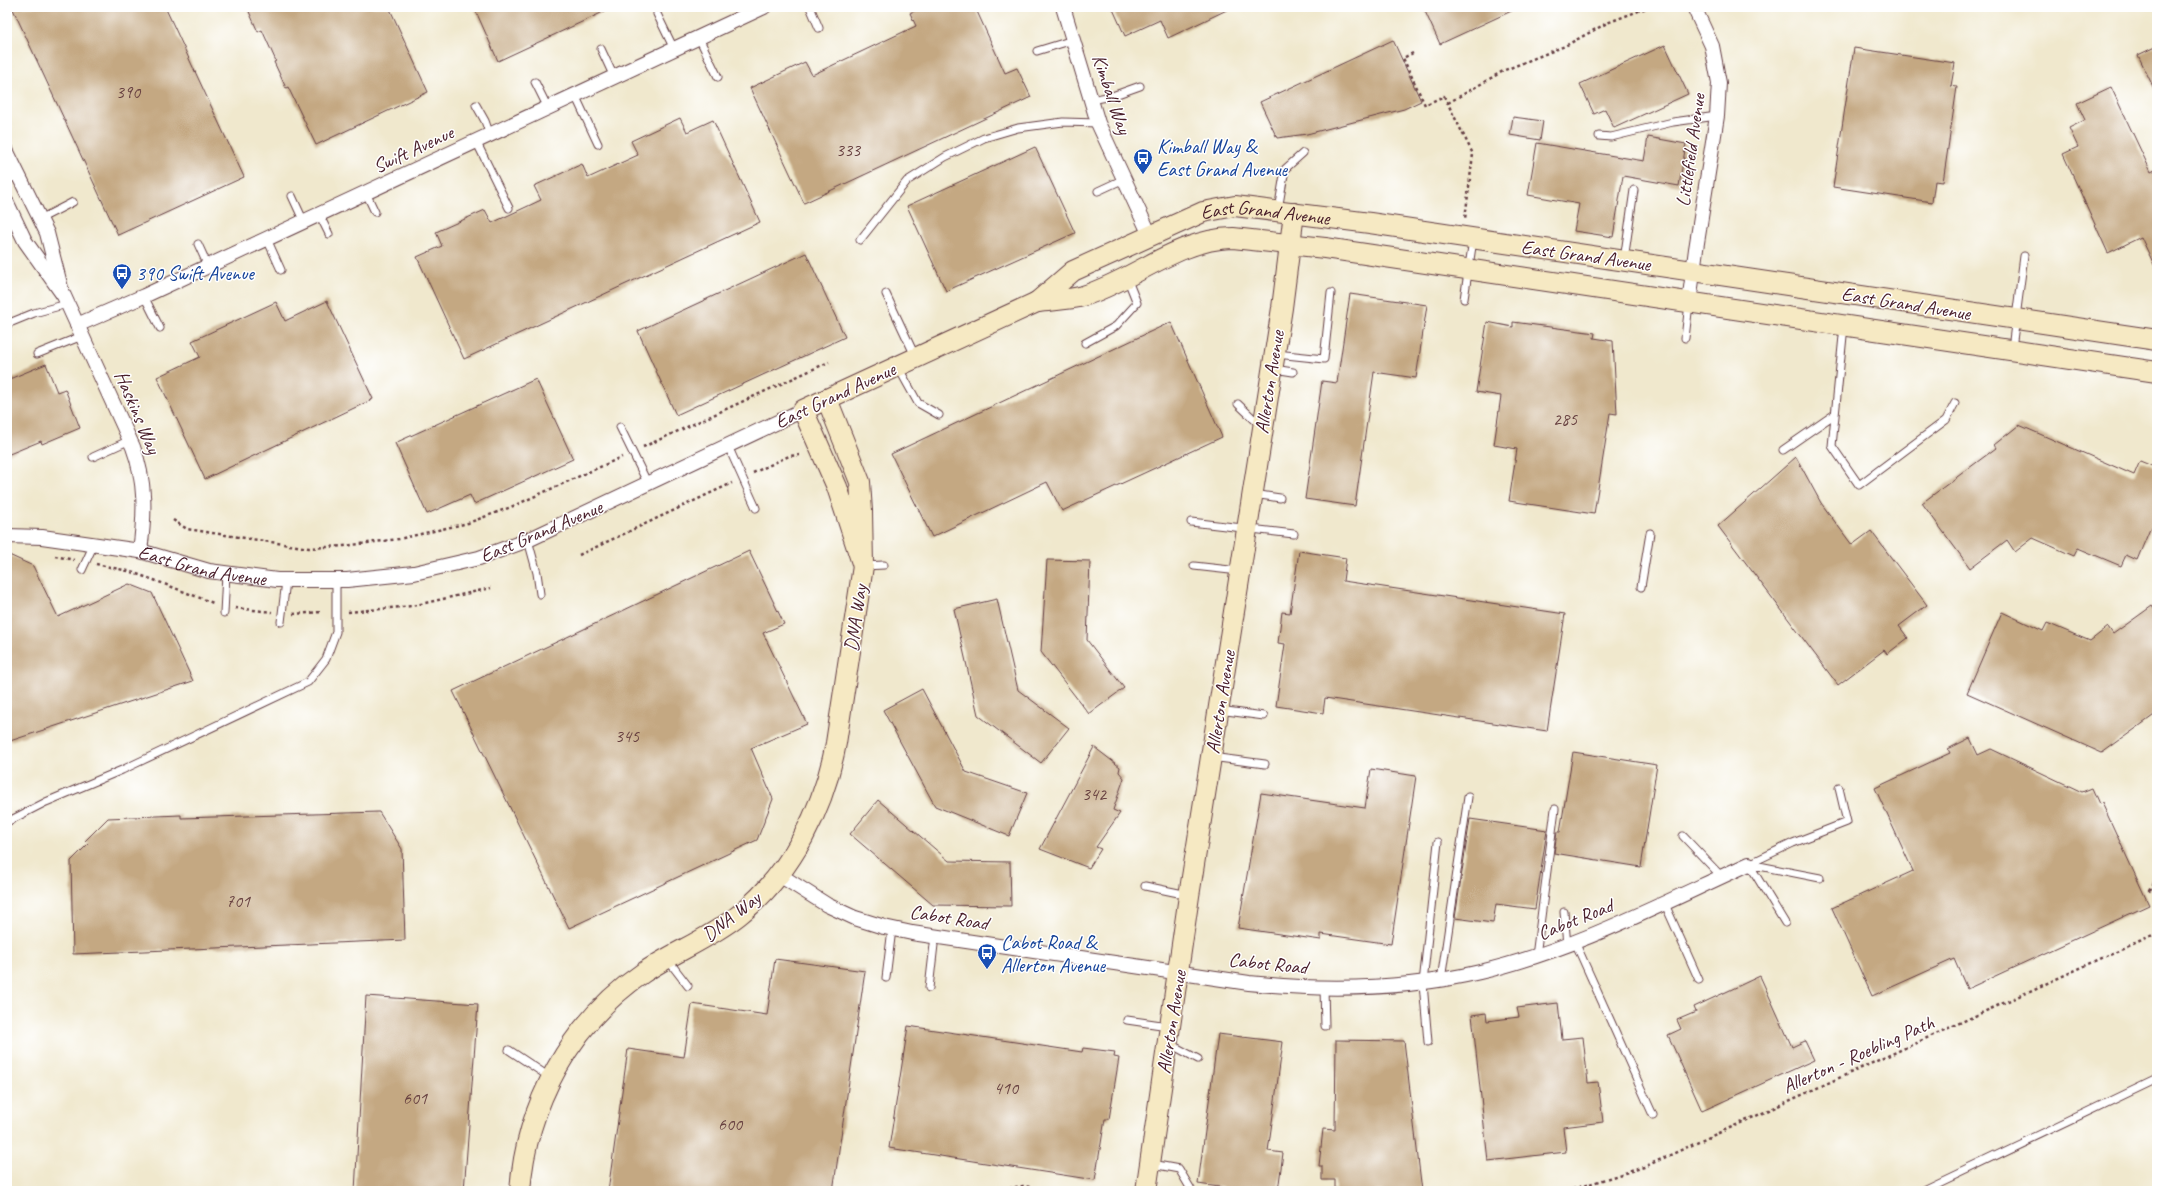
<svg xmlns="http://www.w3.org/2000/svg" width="2164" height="1198" font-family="Caveat,sans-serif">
  <rect width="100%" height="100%" fill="#fff"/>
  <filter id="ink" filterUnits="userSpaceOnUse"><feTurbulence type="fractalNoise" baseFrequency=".025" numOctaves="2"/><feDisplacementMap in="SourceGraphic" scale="8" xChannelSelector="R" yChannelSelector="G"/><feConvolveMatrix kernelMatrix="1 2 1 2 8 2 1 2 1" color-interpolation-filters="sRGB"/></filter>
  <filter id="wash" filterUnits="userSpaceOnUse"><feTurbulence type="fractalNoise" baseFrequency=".012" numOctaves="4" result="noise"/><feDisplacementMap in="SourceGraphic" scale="16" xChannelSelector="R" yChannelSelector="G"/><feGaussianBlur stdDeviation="0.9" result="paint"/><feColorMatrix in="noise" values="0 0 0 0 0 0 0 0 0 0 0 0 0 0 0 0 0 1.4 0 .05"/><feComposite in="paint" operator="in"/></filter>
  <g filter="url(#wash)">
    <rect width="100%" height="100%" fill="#f0e8cd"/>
    <g id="blocks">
      <path fill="#c4a882" d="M12,7H165L244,177L118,235Z
        M247,7H389L428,92L316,145L288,87L286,88L274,62L276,61L262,30L258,32Z
        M474,7H614L498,61Z
        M922,7H975L1005,73L1017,68L1031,97L804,203L750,88L805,62L812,75L916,26L910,13Z
        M1112,7H1233L1168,38L1160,20L1125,36Z
        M1423,7H1520L1440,44Z
        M1393,40L1421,101L1404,109L1307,134L1277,138L1260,102Z
        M1665,45L1688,94L1614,128L1605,109L1594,114L1580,84Z
        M2157,46V95L2138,55Z
        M1854,48L1955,63L1951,86L1957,87L1943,182L1935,181L1932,202L1833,187Z
        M2111,87L2151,172L2157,169V271L2141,237L2108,253L2063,154L2078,147L2069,128L2085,120L2077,103Z
        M1513,117L1543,121L1540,140L1510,135Z
        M680,118L687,132L713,120L760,222L464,359L417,257L442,246L436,232L485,210L492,223L541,200L534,186L582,164L588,178L638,155L631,141Z
        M1648,137L1686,144L1679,186L1623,176L1613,237L1574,231L1579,204L1528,195L1537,143L1644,161Z
        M1035,147L1075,233L946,291L907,206Z
        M806,253L845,337L676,415L638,331Z
        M1350,294L1427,305L1416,378L1374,372L1355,506L1305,499L1322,381L1337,383Z
        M327,301L373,399L205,479L157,377L200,357L192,341L276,302L285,321Z
        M1171,322L1222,437L1062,511L1047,482L932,537L891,454Z
        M1487,322L1513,327V322L1595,333L1594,338L1613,341L1617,414L1610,413L1594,514L1509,501L1517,449L1494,445L1501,396L1476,392Z
        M46,364L57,392L65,389L80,428L42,444L41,441L7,455V380Z
        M536,379L573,459L474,504L470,495L427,514L395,443Z
        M2019,425L2134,475L2140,461L2157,468V523L2150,529L2137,560L2126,555L2121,566L2078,548L2074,556L2033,538L2015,552L2007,540L1970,568L1922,503L1996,448L1994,445Z
        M1796,457L1821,503L1852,545L1871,531L1927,605L1899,626L1908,638L1887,654L1884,650L1838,685L1718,526Z
        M749,551L784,624L763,633L807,724L751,748L773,799L757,840L569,928L453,691Z
        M1299,551L1346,558L1343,581L1565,614L1547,731L1325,698L1323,713L1276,706L1285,644L1278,643L1282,612L1290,613Z
        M7,554L33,566L58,617L129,584L152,593L193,681L10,741L7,734Z
        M1047,560L1090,561L1087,640L1124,688L1089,714L1041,652Z
        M997,599L1018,690L1069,728L1041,763L978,715L954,609Z
        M2152,606L2157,613V713L2102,753L1967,693L2002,612L2043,631L2047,623L2090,641L2108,627L2113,634Z
        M922,689L966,772L1027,793L1009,836L935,806L883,710Z
        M1970,738L1978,755L1991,749L2082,792L2092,788L2099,804L2102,803L2149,905L1967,989L1954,959L1872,996L1832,908L1913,871L1875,788L1950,753L1948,749Z
        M1094,747L1120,767L1119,772L1124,778L1113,810L1120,813L1096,847L1101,849L1089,868L1040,849Z
        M1573,752L1657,765L1641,867L1554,853L1557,832H1560Z
        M1371,769L1416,776L1391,944L1321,934V940L1238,928L1261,793L1365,808Z
        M878,800L949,861L1010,862L1011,906L933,905L850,834Z
        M379,812L402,849L405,940L73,954L71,861L88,844L85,841L108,818L181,815V818Z
        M1470,819L1547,830L1535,909L1496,904L1493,923L1455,918Z
        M775,959L865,971L833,1191H608L628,1049L684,1057L692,1004L767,1015Z
        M1760,976L1792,1047L1805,1041L1814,1060L1702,1111L1668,1035L1681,1029L1677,1020L1696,1012L1694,1007Z
        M366,996L478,1004L464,1191H355Z
        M1558,1003L1562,1039L1583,1037L1588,1083L1598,1082L1603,1122L1563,1127L1566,1152L1488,1161L1472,1015L1486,1013L1487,1021L1519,1017L1517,1008Z
        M908,1026L1082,1052L1083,1048L1115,1052L1114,1057L1119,1058L1109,1119H1105L1095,1180L889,1148Z
        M1218,1034L1283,1042L1268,1151L1283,1153L1278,1191H1248L1198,1184Z
        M1336,1040L1404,1041L1422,1191H1335V1180H1322V1166H1319L1323,1129L1335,1130Z"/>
    </g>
  </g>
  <g filter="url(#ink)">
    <use href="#blocks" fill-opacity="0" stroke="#633d43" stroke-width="1"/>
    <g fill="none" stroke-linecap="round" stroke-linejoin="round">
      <g stroke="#633d43" stroke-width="9">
        <path id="lane" d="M810,7L819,28
          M657,14L674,49
          M699,38L718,77
          M601,49L614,77
          M1037,51L1073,40
          M535,82L548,108
          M575,95L598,144
          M1091,100L1112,96L1140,86
          M476,105L485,121L490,135
          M1599,136L1611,137L1673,122L1717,116
          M476,141L509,208
          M7,180L18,175
          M1098,191L1124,179
          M366,193L375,212
          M292,196L304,222
          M1278,210L1285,169L1303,153
          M319,214L329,234
          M40,219L73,202
          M267,239L281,270
          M860,240L907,181L945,157L984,138L1018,128L1063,122L1098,123
          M198,244L208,266
          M1624,260L1634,190
          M886,294L916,358
          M144,296L160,328
          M1464,299L1473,240
          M7,324L34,313L67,304
          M1844,326L1832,446L1859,485L1946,420L1955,403
          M1685,338L1689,304
          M1085,343L1116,326L1137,303L1127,278
          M2012,348L2024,256
          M37,354L82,336
          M1276,354L1324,359L1331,293
          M898,367L918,403L939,415
          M1274,369L1293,372
          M1238,404L1260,425
          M620,427L648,484
          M728,446L756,508
          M1783,450L1835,414
          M93,457L130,440
          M1253,494L1280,498
          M1191,522L1294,534
          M528,540L537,573L540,594
          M864,566L884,565
          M1194,566L1239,571
          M82,570L94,544
          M1641,587L1650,533
          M224,613L226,574
          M281,622L286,581
          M1219,710L1264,716
          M1211,757L1265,764
          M7,822L46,802L122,770L308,682L326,659L336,632V581
          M1683,836L1722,877
          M1749,864L1793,843L1847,822L1839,788
          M1749,864L1820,878
          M1749,864L1785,923
          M1145,886L1188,895
          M1664,902L1699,980
          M1564,912L1567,945
          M1575,942L1653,1115
          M1536,956L1555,809
          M668,960L688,986
          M886,978L892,929
          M1441,980L1468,797
          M929,988L935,936
          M1324,988L1325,1026
          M1127,1020L1168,1026
          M1428,1042L1423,983L1438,842
          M1170,1044L1198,1059
          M509,1050L551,1078
          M1152,1164L1179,1169L1192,1191
          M1927,1191L1926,1189L2156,1079L2157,1080"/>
      </g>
      <g stroke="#633d43" stroke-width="16">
        <g id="street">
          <path d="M1063,7L1098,123L1150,235"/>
          <path d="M7,152L47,233L61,288"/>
          <path d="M7,203L25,241L64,296L133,447C146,482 145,514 140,551"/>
          <path d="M1689,303L1696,249L1717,116L1719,83L1712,46L1694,7"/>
          <path d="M77,325L144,296L764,7"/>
          <path id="s1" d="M7,536L42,537L140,551L209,571L277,580H347L414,573L479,558L528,540L803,410"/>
          <path d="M778,874L827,905L855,918L884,927L912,933L1249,983C1327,991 1404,990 1480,972C1574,950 1661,904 1749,864"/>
        </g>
      </g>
      <g stroke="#633d43" stroke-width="22">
        <g id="secondary">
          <path d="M1037,302C1052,300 1069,300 1083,296C1134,280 1178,239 1233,238L1325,248L2157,372"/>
          <path id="s2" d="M863,566L837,487L803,410L1037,302L1073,271L1203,212L1235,206L1370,223L2157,340"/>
          <path d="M520,1191C526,1105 571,1022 643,973C674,952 709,939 739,915C792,873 824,808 836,743L863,566L862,511L860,482L827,399"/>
          <path d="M1146,1191L1189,896L1282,308L1294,213"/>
        </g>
      </g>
      <path stroke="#633d43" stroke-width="2.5" stroke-dasharray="3 3" stroke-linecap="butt" d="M1413,53L1403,58L1425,105L1444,96L1473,154L1465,219
        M1448,103L1505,70L1565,46L1607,23L1649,7
        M643,447L829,362
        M753,473L789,456L800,455
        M173,520L187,529L309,548L344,546L399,539L468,523L511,507L622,457
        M579,555L732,483
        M55,556L74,560
        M96,564L128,571L154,580L213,603
        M235,608L272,612
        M348,612L412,606L491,588
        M293,614L322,612
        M2157,878L2150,891L2157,890
        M991,1191L1023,1186L1060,1191
        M1567,1191L1644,1167L2157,933"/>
      <use href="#lane" stroke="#fff" stroke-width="7"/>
      <use href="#street" stroke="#fff" stroke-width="14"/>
      <use href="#secondary" stroke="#f6e9c3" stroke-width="20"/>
    </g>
  </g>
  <defs>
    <g id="bus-pin" transform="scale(1)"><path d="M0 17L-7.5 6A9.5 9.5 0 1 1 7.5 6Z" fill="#1a4fb4" stroke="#fff"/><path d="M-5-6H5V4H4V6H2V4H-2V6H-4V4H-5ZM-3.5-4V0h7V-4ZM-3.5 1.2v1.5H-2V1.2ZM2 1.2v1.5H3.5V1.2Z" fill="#fff"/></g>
  </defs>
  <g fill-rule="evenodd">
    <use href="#bus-pin" x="1143" y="158"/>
    <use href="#bus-pin" x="122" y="273"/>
    <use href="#bus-pin" x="987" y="953"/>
  </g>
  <g text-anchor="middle" stroke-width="3" stroke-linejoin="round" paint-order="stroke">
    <g font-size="18" fill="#684141">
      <text x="128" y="98">390</text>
      <text x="848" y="156">333</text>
      <text x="1565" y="425">285</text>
      <text x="627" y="742">345</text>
      <text x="1094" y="800">342</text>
      <text x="238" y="907">701</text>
      <text x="1006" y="1094">410</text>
      <text x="415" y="1104">601</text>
      <text x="730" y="1130">600</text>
    </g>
    <g font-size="20" fill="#4a1f2b" stroke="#fff">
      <text transform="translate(1112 94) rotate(71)" y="7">Kimball Way</text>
      <text transform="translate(413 149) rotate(-25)" y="7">Swift Avenue</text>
      <text transform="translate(1690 150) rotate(-82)" y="7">Littlefield Avenue</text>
      <text dy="7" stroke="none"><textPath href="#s2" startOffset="678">East Grand Avenue</textPath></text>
      <text transform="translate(1586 255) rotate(8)" y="7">East Grand Avenue</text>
      <text transform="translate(1906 303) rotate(9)" y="7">East Grand Avenue</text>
      <text transform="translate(1269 382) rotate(-81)" y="7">Allerton Avenue</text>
      <text transform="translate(835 395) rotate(-25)" y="7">East Grand Avenue</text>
      <text transform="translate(138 412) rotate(67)" y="7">Haskins Way</text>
      <text transform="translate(541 531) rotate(-23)" y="7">East Grand Avenue</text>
      <text dy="7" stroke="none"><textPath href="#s1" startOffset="198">East Grand Avenue</textPath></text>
      <text transform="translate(855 618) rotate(-82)" y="7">DNA Way</text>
      <text transform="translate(1220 702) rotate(-81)" y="7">Allerton Avenue</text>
      <text transform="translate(731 916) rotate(-38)" y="7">DNA Way</text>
      <text transform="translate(949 917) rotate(9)" y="7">Cabot Road</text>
      <text transform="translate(1575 919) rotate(-22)" y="7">Cabot Road</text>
      <text transform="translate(1268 963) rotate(6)" y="7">Cabot Road</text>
      <text transform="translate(1171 1022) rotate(-81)" y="7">Allerton Avenue</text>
      <text transform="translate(1858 1054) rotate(-24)" y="7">Allerton - Roebling Path</text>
    </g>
    <g font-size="20" fill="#164399" stroke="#fff" text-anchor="start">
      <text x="1157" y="153">Kimball Way &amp;<tspan x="1157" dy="23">East Grand Avenue</tspan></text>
      <text x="136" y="280">390 Swift Avenue</text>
      <text x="1001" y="949">Cabot Road &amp;<tspan x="1001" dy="23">Allerton Avenue</tspan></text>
    </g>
  </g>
  <rect width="2164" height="1198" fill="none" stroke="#fff" stroke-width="24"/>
</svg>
